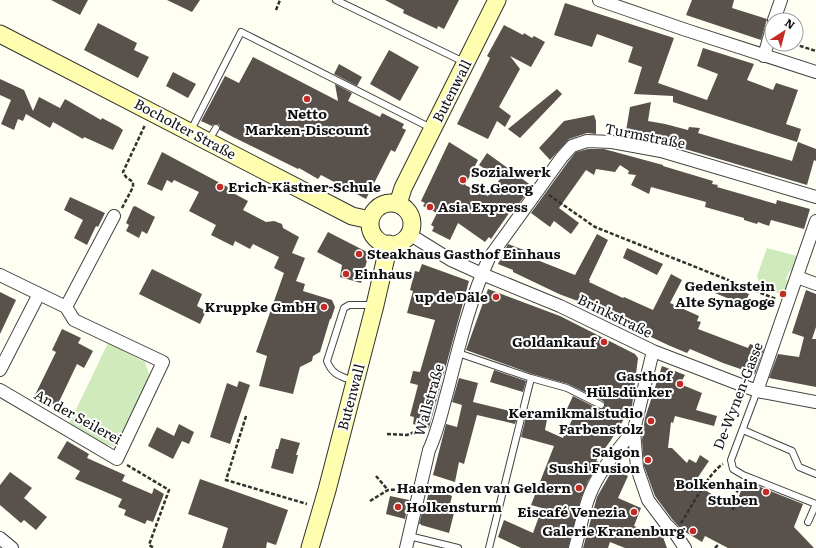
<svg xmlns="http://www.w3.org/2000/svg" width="816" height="548" font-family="Literata,serif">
  <rect width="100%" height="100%" fill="#fffef3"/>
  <path fill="#d0ebbb" d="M767,248L797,256L792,270L789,272L786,279L788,282L785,291L778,293L761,287L757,276Z
    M108,343L145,362L151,380L120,443C118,444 115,446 112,446C103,446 77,429 69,424Z"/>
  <path fill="#59524c" d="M51,0H88L80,15Z
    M167,0H200L192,12Z
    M385,0H459L444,29L438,26L437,29L403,13L404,10Z
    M692,0H734L732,8L767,19L761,40L686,15Z
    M565,3L674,38L658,83L707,100L718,74L697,66L703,48L754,64L747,80L773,90L776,83L798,90L786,124L801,129L797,142L673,102V96L634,94L642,67L628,62L633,47L597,34L592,47L554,35Z
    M98,23L137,43L134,50L149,57L138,78L84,50Z
    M504,25L523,35L524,33L532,38L534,36L545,42L531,67L510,56L520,69L499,107L511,116L505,127L497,121L488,139L457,124L490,58L487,56Z
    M389,50L419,67L400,101L370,84Z
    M253,57L338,101L335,84L352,93L348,101L380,117L382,113L404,124L402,128L406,130L395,152L391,150L366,199L321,175L318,179L299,168L298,169L233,137L220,130V126L218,124H214L212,126L201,121L225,76L239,83Z
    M339,64L362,77L357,86L334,74Z
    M173,72L196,84L188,98L166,86Z
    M0,79L24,90L33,111L39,97L60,108L65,99L101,120L102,118L119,127L123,130L113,150L84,137L83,139L53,122L50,128L26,114L23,121L18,119L14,130L1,124L11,100L0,95Z
    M557,89L562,94L520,138L508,129Z
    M651,102L648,121L665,124L688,130L689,127L700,128L698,133L792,161L798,142L816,149V161L814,160L807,185L668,144L625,137L630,107Z
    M594,115L596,121V134L587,133L569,139L550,160L539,148L564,121Z
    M449,142L478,160L465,185L488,196L500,179L479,165L487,153L532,186L518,205L516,203L491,239L489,237L485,242L458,223L450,240L432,231L434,227L431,225L437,213L423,206L425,203L421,201Z
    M588,149H604L663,165V166L713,181L712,184L718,185L717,187L776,204L777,200L810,209L804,229L771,220L769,226L758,222L757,224L744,220V218L705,207L706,202L651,187L649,194L631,185L636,175L628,174L629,171L620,165L615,172L596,169L594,175L586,170L559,208L579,223L571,234L554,221L550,227L531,213L568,162L576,152Z
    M162,152L235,191L233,193L248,201L243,210L266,222L274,221L282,224L283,228L299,237L292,253L305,258L296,281L305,284L303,291L332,300L335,307L331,319H330L320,352L313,356L312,361L300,367L293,394L259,386L267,356L256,352L284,273L274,268L279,257L253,244L250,249L235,241L233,246L211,235L216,225L189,211L199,192L174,180L172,183L167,180L162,191L147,184Z
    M70,197L105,213L98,227L96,226L87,245L74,238L83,220L64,210Z
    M135,206L155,217L147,234L142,231L139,238L126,231L129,225L126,223L133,207Z
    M328,232L369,253L361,283L340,277L342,265L317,252Z
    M597,234L608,240L589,280H590L589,282L623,298L624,297L653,310L671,274L682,280L670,303L699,316L697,321L701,322L698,329L748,348L750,344L764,349L755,374L723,363L690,349L687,353L668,345L632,328L634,322L559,294L513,272V270L498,264L508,244L529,252L527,256L575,275Z
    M627,248L663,264L657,275L623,258Z
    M422,264L469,281L429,428L413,424L414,417L410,416L418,385L410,383L413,371L420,372L435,320L407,313L413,291L410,290L415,271L419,272Z
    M152,269L202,294L197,306L206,311L200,324L139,294Z
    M720,283L749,294L744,305L715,293Z
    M488,289L560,316L635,354L638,358L632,406L611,440L596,461L599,462L588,481L581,498L568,548H521L498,537L504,520L533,533L542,508L531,505L554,446L521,437L528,409L548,414L545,430L563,438L574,416L566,411L573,396L599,409L604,408L605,404L603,401L568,384L532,374L466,350Z
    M806,290L816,294V327L812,339H816V387L769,378L778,354L799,357L804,337L792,333Z
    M0,292L16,300L0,334Z
    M62,329L81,338L78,343L93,351L84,368L77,364L57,406L35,395L56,352L52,350Z
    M662,366L685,375L680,384L702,393L696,410L717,416L714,426L675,416L673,423L671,422L668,448H672L687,463L689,459L696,463L700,455L709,461L696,480L700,484L698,486L734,507L741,491L744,489L746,485L750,483L803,504L794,527L814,548H728L705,536L702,542L682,530L672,519L655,496L644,466L642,440L645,418Z
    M494,370L526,381L523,392L490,382Z
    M459,378L478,383L473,402L518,413L515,424L477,415L464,464L459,462L455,482L433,475L446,424L457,427L462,405L452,402Z
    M239,381L250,385L230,444L210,437L227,383L237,387Z
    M179,424L194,432L189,444L182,441L173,459L148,446L157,427L174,436Z
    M281,438L300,443L296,455H298L293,474L271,468L276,449H278Z
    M67,441L89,454L87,458L125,475L122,481L152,494L154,488L164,494L153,522L147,520L145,524L124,515L126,510L118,507L122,499L75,479L80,471L57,458Z
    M613,469L628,476L618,498L641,508L634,526L663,537L667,548H625L610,542L608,548H583L597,497Z
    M10,472L32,488L24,498L47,517L36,530L24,520L21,523L0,505V485Z
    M200,479L288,510L276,545L267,542L266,548H222L228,528L188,514Z
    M430,486L452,496L449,508L455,509L449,533L421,525V524H419L424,504H426Z
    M390,496L409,500L405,519L386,514Z"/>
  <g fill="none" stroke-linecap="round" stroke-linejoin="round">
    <g stroke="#434343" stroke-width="8">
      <path id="lane" d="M336,0L464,62
        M190,132L241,32L431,128
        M209,140L216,128
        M458,353L531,378L567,388L601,405
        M353,381C341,376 332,375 327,361L344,308L349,305H373
        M757,391L731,460L733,469L743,475L816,504
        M743,430L792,451L799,467L816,474
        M808,522L816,504
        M409,536L458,548
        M489,548L531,378"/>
    </g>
    <g stroke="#434343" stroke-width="14">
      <path id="street" d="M599,0L686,30L816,72
        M774,20L781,0
        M764,56L772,28
        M409,234L451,260L482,274L560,306L653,351L757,391L816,402
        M0,275L66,307L74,320L163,362L117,459L0,390
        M797,277L816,284
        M66,307L114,216
        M653,351L634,430L637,468L648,500L666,524L675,533L685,548
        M0,370L39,294
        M757,391L816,221
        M0,538L12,548
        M406,548L429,450C438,431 442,410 448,389C459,346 471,297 489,258L562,157L572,146L587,141L612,142L661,151L816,197
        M575,548C580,530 583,511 590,494C600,469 618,450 634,430"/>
    </g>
    <g stroke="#323232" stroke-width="19">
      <path id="secondary" d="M0,34L352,216L370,220
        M370 224a21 21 0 1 1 42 0a21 21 0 1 1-42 0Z
        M398,204L403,188L497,0
        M310,548L327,490L375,305L389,244"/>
    </g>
    <path stroke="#323232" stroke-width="2.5" stroke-dasharray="4 2" stroke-linecap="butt" d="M276,10L280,0
      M794,44L816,51
      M549,195L595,227L776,299
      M122,208L133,187V182L126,177L123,172L145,125
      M246,416L226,480L307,504
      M387,434L407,435L417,431L424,433
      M127,465L169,490L149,545L154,548
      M376,476L388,490
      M370,501L388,490L407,489
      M733,510L734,500L740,484
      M681,523C691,508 709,472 723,464
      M715,548L718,545"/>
    <use href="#lane" stroke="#fff" stroke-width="6"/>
    <use href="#street" stroke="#fff" stroke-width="12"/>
    <use href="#secondary" stroke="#fffdae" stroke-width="17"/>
  </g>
  <g fill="#c32b25" stroke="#fff" stroke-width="1.5">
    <circle cx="307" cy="99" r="4"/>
    <circle cx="463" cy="180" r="4"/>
    <circle cx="220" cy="187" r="4"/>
    <circle cx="430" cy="207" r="4"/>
    <circle cx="359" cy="254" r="4"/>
    <circle cx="346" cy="274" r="4"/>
    <circle cx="783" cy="294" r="4"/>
    <circle cx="496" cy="297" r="4"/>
    <circle cx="324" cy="307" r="4"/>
    <circle cx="604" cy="342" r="4"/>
    <circle cx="680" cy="384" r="4"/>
    <circle cx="651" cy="421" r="4"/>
    <circle cx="648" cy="460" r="4"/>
    <circle cx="579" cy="488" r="4"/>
    <circle cx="766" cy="492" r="4"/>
    <circle cx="398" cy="507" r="4"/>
    <circle cx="634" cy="512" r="4"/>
    <circle cx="693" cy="531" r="4"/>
  </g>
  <g text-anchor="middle" stroke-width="4" stroke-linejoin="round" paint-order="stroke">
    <g font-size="14" fill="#101010" stroke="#fff">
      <text transform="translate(452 91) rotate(-63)" y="5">Butenwall</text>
      <text transform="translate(185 129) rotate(28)" y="5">Bocholter Straße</text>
      <text transform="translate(645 136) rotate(11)" y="5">Turmstraße</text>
      <text transform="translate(615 316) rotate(26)" y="5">Brinkstraße</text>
      <text transform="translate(738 396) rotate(-69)" y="5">De-Wynen-Gasse</text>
      <text transform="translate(351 397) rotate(-75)" y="5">Butenwall</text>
      <text transform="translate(429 400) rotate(-74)" y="5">Wallstraße</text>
      <text transform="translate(78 417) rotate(29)" y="5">An der Seilerei</text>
    </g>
    <g font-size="14" font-weight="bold" fill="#101010" stroke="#fff" text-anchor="end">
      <text x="307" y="119" text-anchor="middle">Netto<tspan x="307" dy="16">Marken-Discount</tspan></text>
      <text x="471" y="177" text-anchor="start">Sozialwerk<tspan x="471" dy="16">St.Georg</tspan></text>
      <text x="228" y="192" text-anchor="start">Erich-Kästner-Schule</text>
      <text x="438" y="212" text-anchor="start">Asia Express</text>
      <text x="367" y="259" text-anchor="start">Steakhaus Gasthof Einhaus</text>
      <text x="354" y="279" text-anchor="start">Einhaus</text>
      <text x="775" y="291">Gedenkstein<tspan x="775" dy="16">Alte Synagoge</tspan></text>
      <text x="488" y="302">up de Däle</text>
      <text x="316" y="312">Kruppke GmbH</text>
      <text x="596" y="347">Goldankauf</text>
      <text x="672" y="381">Gasthof<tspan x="672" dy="16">Hülsdünker</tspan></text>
      <text x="643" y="418">Keramikmalstudio<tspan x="643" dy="16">Farbenstolz</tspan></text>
      <text x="640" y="457">Saigon<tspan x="640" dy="16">Sushi Fusion</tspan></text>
      <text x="758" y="489">Bolkenhain<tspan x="758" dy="16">Stuben</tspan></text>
      <text x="571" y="493">Haarmoden van Geldern</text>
      <text x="406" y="512" text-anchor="start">Holkensturm</text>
      <text x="626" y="517">Eiscafé Venezia</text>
      <text x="685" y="536">Galerie Kranenburg</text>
    </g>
  </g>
  <g transform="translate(784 32) rotate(36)"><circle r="19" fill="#ffffff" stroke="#9f9f9f"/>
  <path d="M0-3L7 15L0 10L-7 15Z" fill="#c32b25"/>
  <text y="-6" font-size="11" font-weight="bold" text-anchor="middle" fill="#101010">N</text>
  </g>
</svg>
